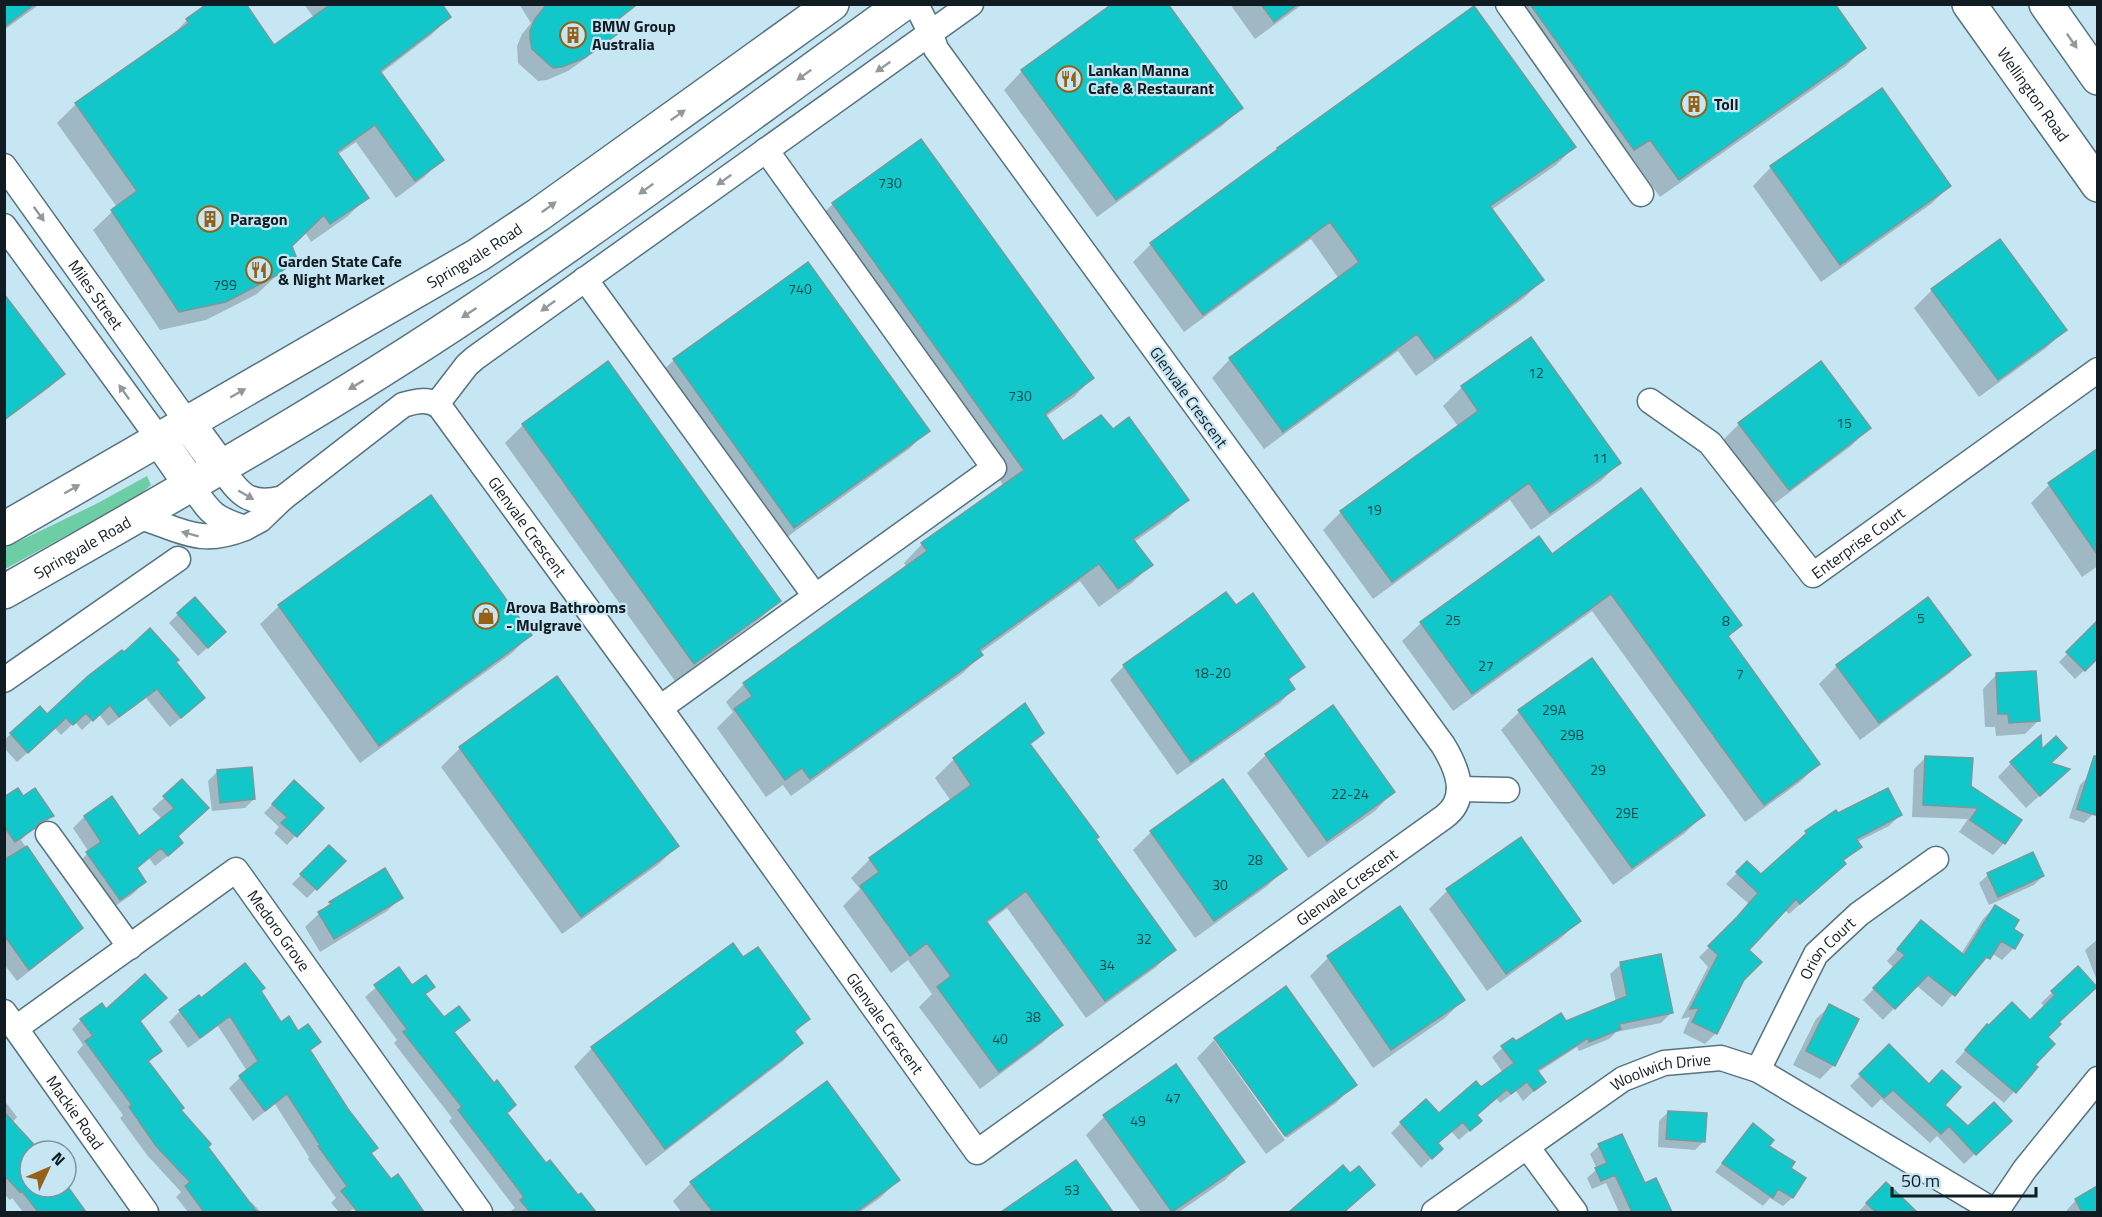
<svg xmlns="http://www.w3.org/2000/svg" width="2102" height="1217" font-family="'Titillium Web',sans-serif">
  <rect width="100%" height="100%" fill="#c7e6f4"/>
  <path fill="#6dcea6" d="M147,476L151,485L137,497L5,569V548L96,504Z"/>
  <path fill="#0003" d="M4,4H40L4,30Z
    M304,4H440L449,17L431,35L380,74L442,160L423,178L396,198L356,142L337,155L367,197L348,216L311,242L305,232L290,246L295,258L257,294L206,320L160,330L93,230L117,207L57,123L76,104L169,39L187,20L274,47L314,18Z
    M519,4H639L616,22L621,30L607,43L568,71L547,80L538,81L518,63L517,46L522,34L531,23Z
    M1230,4H1303L1255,39Z
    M1498,4H1833L1864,48L1846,66L1660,197L1631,157L1615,168Z
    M1022,71L1241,108L1222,126L1097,217L1004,90Z
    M921,141L1092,378L1074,397L1045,417L1063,443L1187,499L1168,518L1134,542L1151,565L1132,583L1099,607L1080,581L980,653L981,655L963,673L791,796L783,785L766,797L717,728L733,712L726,702L744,684L907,567L904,563L922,544L1004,486L814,222L833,204Z
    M1574,147L1556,165L1491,210L1542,280L1524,298L1416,376L1398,351L1264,449L1212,378L1230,359L1339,279L1311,239L1184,332L1133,262L1151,244L1271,156L1278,149Z
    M1771,167L1950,186L1931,204L1821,282L1753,186Z
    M807,264L928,430L909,449L776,545L655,378L674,360Z
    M1932,290L2065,330L2046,348L1979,397L1914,308Z
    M4,296L63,373L50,387L4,421Z
    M1531,339L1619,463L1601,481L1531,530L1510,500L1373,599L1323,530L1341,512L1458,426L1443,406L1462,387Z
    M1739,424L1869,428L1851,446L1770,507L1721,442Z
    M523,425L779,600L760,619L675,681L505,443Z
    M2098,451V566L2082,577L2031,503L2049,485Z
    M1538,538L1551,556L1740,625L1727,638L1818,764L1800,782L1745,822L1592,611L1453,711L1402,641L1421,623Z
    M1226,594L1235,607L1303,666L1288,681L1293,689L1280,703L1177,775L1110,680L1124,666Z
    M279,606L530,635L512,653L360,763L260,624Z
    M178,614L215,641L198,656L169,623Z
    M2093,628L2098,632V657L2075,679L2059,662Z
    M1969,655L1950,673L1860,740L1819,684L1837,666Z
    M174,662L193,708L170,727L146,698L108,726L99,714L82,730L75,722L61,735L55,728L17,762L4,748V740L11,734L47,716Z
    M1996,675L2039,720L2025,734L1996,736L1995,727H1985L1983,689Z
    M557,678L677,846L659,864L562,934L441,767L460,748Z
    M1025,706L1042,733L1029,745L1174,950L1155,968L1086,1018L1007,908L986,924L1061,1025L1042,1043L980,1089L919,1007L932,994L908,960L891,973L843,906L860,889L851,878L870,859L951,801L935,778L954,759Z
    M1519,712L1703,815L1685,833L1613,885L1501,730Z
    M1266,755L1393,792L1375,811L1308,858L1247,773Z
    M1926,757L1970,787L2004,843L1993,855L1959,832L1968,819L1912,817L1914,769Z
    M2011,763L2050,764L2055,782L2026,808L1998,777Z
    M217,772L254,799L245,808L212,811L208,781Z
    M2089,776L2098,779V802L2091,800L2090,803L2098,806V816L2093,814L2084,823L2069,818L2080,785Z
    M182,781L176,837L170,854L155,866L149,858L136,869L144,882L133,894L108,911L76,865L89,852L73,828L84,817L111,798L139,838L162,819L152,809Z
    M285,791L321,808L287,845L274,833L279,827L264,813Z
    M23,798L52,816L40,827L29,832L21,840L81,928L70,939L17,981L4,964V799Z
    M1837,815H1900L1889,826L1857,842L1860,847L1843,862L1833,875L1789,914L1784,909L1747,950L1743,979L1716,1033L1705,1044L1683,1033L1690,1017L1681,1019L1708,967L1699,957L1728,929L1749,904L1726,884L1747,863L1761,876L1796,844L1806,832Z
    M1151,832L1285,869L1266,887L1195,938L1133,850Z
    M329,847L344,861L307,898L292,884Z
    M2032,854L2043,876L2034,885L1989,905L1979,883L1988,875Z
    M385,870L401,898L387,911L320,952L305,927L330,903Z
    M1447,891L1579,921L1560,939L1487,991L1429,909Z
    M1995,907L2012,930L2021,936L2014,948L2002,960L1991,953L1977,970L1975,968L1942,1007L1916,985L1883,1020L1863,1000L1894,968L1887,961L1922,922L1961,954L1983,919Z
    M1400,908L1463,1000L1445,1018L1373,1068L1310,976L1328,958Z
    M2098,939V983L2085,950Z
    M743,959L808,1019L794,1034L801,1043L783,1061L646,1166L574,1067L592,1048Z
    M1621,964L1672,1012L1661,1023L1616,1032L1609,1039L1579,1051L1577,1047L1537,1073L1544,1082L1523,1101L1516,1091L1500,1103L1496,1098L1476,1116L1480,1121L1459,1140L1451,1131L1437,1144L1441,1149L1421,1168L1391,1133L1401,1123L1439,1115L1503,1073L1492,1057L1512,1040L1515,1044L1616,1002L1610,974Z
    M2078,968L2058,1022L2046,1037L2033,1065L2036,1067L2004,1103L1955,1062L1987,1026L2030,1022L2045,1007L2041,1003Z
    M398,969L411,987H433L424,995L444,1020H468L453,1034L506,1114L546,1165L577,1197L580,1195L594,1212H512L511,1211L515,1208L449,1121L452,1118L394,1043L397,1040L365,997Z
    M1286,988L1355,1084L1336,1103L1287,1138L1217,1040H1214Z
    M260,991L280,1024L319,1042L309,1052L347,1110L376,1148L370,1154L391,1181L397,1176L422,1212H356L353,1209L349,1212H339L331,1203L336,1198L308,1159L309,1157L275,1104L253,1121L229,1088L247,1071L218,1026L188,1048L169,1022L180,1011L200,1000Z
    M1830,1006L1834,1065L1820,1079L1793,1065L1816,1019Z
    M106,1011L139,1022L160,1051L148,1063L179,1111L249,1204L251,1202L261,1212H188L176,1197L181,1192L147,1155L120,1118L123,1115L77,1052L83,1045L72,1029L81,1020Z
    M1214,1040L1285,1140L1266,1154L1197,1058Z
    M1889,1046L1943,1106L1969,1128L1999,1131L1964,1164L1937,1136L1930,1143L1881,1099L1872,1108L1850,1086Z
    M4,1100L17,1117L12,1123L38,1151H30V1187H66L85,1212H23L12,1198L10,1200L4,1194Z
    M1668,1112L1704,1141L1695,1150L1658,1147L1659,1121Z
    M1104,1117L1243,1162L1225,1180L1179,1212H1141L1086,1135Z
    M1753,1125L1767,1146L1789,1169L1804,1178L1792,1198L1783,1206L1770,1198L1763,1206L1715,1172Z
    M1599,1146L1644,1185L1656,1180L1670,1212H1619L1606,1183L1592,1189L1587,1178L1597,1169L1590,1154Z
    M1076,1162L1111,1212H1004L1006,1211Z
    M898,1180L880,1198L860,1212H681L673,1201L691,1183Z
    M1886,1184L1914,1212H1858Z
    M2096,1189L2098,1212H2068L2067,1210L2075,1201Z
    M1364,1194L1343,1212H1292L1299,1206Z"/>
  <path fill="#12c7c9" stroke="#789a9a" stroke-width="1.5" d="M4,4H35L4,27Z
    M207,4H246L274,45L331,4H442L451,17L380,71L444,160L415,181L375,125L337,152L369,198L330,224L324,215L292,246L297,259L277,275L226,302L179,312L111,210L137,191L75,103L189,23L186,19Z
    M547,4H637L617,20L623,30L584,58L562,67L553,68L532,49L530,39V31L535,19Z
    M1112,4H1168L1243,108L1116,200L1021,70Z
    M1261,4H1298L1274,22Z
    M1530,4H1835L1866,48L1679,180L1650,140L1634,150Z
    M1474,6L1576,147L1490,206L1544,280L1435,359L1417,334L1283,432L1229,358L1359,262L1330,222L1203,315L1150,243L1278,149L1277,148Z
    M1882,88L1951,186L1840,265L1770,166Z
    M921,139L1094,378L1045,414L1063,441L1101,415L1113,429L1129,417L1189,500L1133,539L1153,565L1118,589L1099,564L979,650L983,655L810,779L802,768L785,780L734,709L752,696L743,683L927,551L921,543L1024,470L832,203Z
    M2000,239L2067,330L1998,380L1931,289Z
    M808,262L930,431L794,528L673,359Z
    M4,294L65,374L4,420Z
    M1531,337L1621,463L1550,513L1529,483L1392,582L1340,511L1478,411L1461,386Z
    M608,361L781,601L694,664L522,424Z
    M1821,361L1871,428L1789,490L1738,423Z
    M2097,449V554L2048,483Z
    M1641,488L1742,625L1728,636L1820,764L1764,805L1611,594L1472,694L1420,622L1539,536L1552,554Z
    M431,495L532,635L379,746L278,605Z
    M1226,592L1236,605L1253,593L1305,667L1288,679L1295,689L1191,762L1123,665Z
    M195,597L226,632L208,648L177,613Z
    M1928,597L1971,655L1879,723L1836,665Z
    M2097,621V659L2085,671L2066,652Z
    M150,628L179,660L176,662L205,698L181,718L157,689L119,717L110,705L93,721L86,713L73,725L66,718L28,753L10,733L40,706L47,714L88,676L122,650L124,652Z
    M1592,658L1705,815L1632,868L1518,710Z
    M2036,671L2040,721L2009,723L2008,714H1998L1996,673Z
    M557,676L679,846L581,917L459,747Z
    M1025,703L1044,733L1030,744L1099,837L1096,839L1176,950L1105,1001L1026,891L986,921L1063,1025L999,1072L937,987L951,976L927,943L910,956L860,886L879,872L869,858L971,785L953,758Z
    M1333,705L1395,792L1327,841L1265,754Z
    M2041,735L2042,749L2056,736L2067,748L2051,763L2070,769L2040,796L2010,762Z
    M1925,756L1973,758L1971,786L2022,820L2005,844L1970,820L1978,808L1923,805Z
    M2094,756H2097V806L2095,815L2077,809Z
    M252,767L255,799L220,803L217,770Z
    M182,779L209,808L178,836L183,843L168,856L161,848L137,868L146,882L120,900L86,852L101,842L84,816L112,796L139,836L174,808L163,796Z
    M1223,779L1287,869L1214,921L1150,831Z
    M294,780L324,808L297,837L281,823L287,817L272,804Z
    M18,788L23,796L35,788L54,816L40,822L35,828L15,842L4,826V797Z
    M1888,788L1902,815L1856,839L1862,847L1843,860L1846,864L1800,904L1796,899L1749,950L1762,962L1744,980L1717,1034L1692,1022L1699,1008L1690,1009L1718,955L1708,946L1737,917L1758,893L1736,872L1747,861L1761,874L1807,833L1805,831L1836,810L1838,813Z
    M1521,837L1581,921L1506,974L1446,889Z
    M329,845L346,861L317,890L300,874Z
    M27,846L83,928L29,970L4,935V860Z
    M2033,852L2044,876L1998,897L1987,873Z
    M385,868L403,898L334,939L318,912L332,904L329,902Z
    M1995,905L2019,920L2014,929L2023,935L2015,949L2001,941L1990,959L1986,957L1955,996L1928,975L1895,1009L1873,988L1905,955L1897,949L1921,920L1964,955Z
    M1400,906L1465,1000L1391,1050L1327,956Z
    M733,943L743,957L758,947L810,1019L794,1031L803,1043L665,1149L591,1047Z
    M1661,954L1673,1013L1619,1024L1621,1029L1589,1042L1588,1038L1537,1070L1546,1082L1534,1091L1527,1082L1511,1094L1507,1089L1477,1115L1482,1121L1470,1131L1463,1122L1438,1143L1443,1149L1432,1159L1400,1122L1426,1099L1439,1113L1476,1081L1481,1087L1514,1063L1501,1046L1513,1038L1516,1041L1561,1013L1566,1021L1627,996L1620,962Z
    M245,963L265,988L261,991L281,1022L289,1016L298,1031L308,1024L321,1042L310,1050L348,1109L378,1148L371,1153L391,1179L398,1174L424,1212H358L341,1191L347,1186L318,1146L320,1145L287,1094L265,1111L239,1076L258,1061L230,1016L200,1038L179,1010L199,995L201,998Z
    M2078,966L2097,987L2059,1022L2061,1024L2048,1037L2055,1044L2035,1065L2038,1067L2016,1093L1965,1050L1987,1024L1989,1025L2012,1002L2030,1020L2055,995L2051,991Z
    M399,967L412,985L426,975L435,987L425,994L444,1017L459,1006L470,1020L454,1032L494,1083L497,1080L516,1105L507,1113L546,1163L550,1160L578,1195L581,1193L596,1212H530L520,1200L524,1197L458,1110L462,1107L403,1032L407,1029L374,985Z
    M145,974L167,998L140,1021L162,1051L148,1061L184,1108L181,1110L211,1144L208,1147L257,1212H204L185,1186L190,1182L156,1146L129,1107L132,1105L85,1041L93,1036L80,1019L102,1003L106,1009Z
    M1286,986L1357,1085L1285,1136L1214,1038Z
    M1829,1004L1859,1019L1835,1066L1806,1051Z
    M1889,1044L1929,1084L1942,1070L1961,1087L1945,1105L1968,1126L1994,1102L2012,1121L1976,1155L1949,1126L1941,1134L1893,1090L1884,1098L1859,1074Z
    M1176,1064L1245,1162L1172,1212L1103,1115Z
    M827,1081L900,1180L856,1212H713L690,1182Z
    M1668,1111L1707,1113L1705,1142L1666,1139Z
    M4,1112L40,1151H30V1183L26,1187H68L86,1212H38L22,1191L20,1192L4,1175Z
    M1753,1123L1774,1140L1769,1146L1795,1162L1791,1168L1806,1178L1793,1198L1778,1189L1773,1198L1722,1163Z
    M1622,1134L1645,1183L1656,1178L1672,1212H1632L1615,1175L1601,1181L1595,1168L1607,1163L1598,1144Z
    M1076,1160L1113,1212H1001Z
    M1343,1165L1350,1173L1359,1166L1375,1185L1344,1212H1289Z
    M1886,1182L1917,1212H1876L1866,1203Z
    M2097,1186V1212H2082L2075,1199Z"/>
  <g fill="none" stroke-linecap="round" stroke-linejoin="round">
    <g stroke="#57737f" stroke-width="27">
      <g id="minor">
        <path d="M1508,4L1641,194"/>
        <path id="s1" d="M4,166L187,422"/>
        <path d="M4,226L159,439"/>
        <path d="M585,279L815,596"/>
        <path id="s2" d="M1650,401L1710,443L1813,575L2098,370"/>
        <path d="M437,404L467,365L475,358L971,4"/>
        <path d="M220,467C240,494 248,507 283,498"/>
        <path id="s3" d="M191,485C211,513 211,517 245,528L260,520L283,498L403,405C416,401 429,398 440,407L660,708L977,1152L1444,817C1470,798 1457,768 1443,745L936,49L931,34L916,4"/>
        <path d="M137,516C181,529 198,547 245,528"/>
        <path d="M4,680L178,559"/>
        <path d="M660,708L994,468L766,150"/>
        <path d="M1459,789L1507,790"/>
        <path d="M48,834L130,947"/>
        <path id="s4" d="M4,1012L146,1212"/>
        <path id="s5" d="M16,1028L236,870L480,1212"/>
        <path id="s6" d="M1758,1070L1816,954L1859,914L1936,859"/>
        <path d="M1528,1148L1575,1212"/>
        <path id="s7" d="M1434,1212L1623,1079L1664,1063L1721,1058L1758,1070L1996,1212"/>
        <path d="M1996,1212L2025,1169L2098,1079"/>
      </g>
    </g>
    <g stroke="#57737f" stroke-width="36">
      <g id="highway">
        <path id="s8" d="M1969,4L2098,185"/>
        <path d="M2046,4L2098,78"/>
        <path d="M187,422L220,467"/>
        <path d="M159,439L191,485"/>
        <path id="s9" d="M4,529L478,255L538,215L832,4"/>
        <path id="s10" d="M4,592C163,501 324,411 476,309C621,211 761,106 903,4"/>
      </g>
    </g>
    <use href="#minor" stroke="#fff" stroke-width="24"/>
    <use href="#highway" stroke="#fff" stroke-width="33"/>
  </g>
  <defs><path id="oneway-solid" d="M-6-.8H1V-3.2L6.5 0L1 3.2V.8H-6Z" transform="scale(1.5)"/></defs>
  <g fill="#93999b">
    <use href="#oneway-solid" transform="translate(2072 41) rotate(55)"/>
    <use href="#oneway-solid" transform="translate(883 67) rotate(145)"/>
    <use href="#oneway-solid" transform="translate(804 75) rotate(144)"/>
    <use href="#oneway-solid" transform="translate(678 115) rotate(-35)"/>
    <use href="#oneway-solid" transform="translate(724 180) rotate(145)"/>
    <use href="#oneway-solid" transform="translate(646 189) rotate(144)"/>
    <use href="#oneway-solid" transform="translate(549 207) rotate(-36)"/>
    <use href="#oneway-solid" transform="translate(39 214) rotate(54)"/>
    <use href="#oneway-solid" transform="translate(548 306) rotate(144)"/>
    <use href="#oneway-solid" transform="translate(469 313) rotate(147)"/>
    <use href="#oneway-solid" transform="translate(356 385) rotate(149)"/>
    <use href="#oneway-solid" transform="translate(124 392) rotate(-125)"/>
    <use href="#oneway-solid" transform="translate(238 393) rotate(-30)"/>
    <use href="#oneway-solid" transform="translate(72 489) rotate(-30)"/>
    <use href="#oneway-solid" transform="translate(246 495) rotate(30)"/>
    <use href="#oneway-solid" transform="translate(190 534) rotate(-165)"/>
  </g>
  <defs>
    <g id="building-ring" transform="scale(1.35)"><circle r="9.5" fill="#c7e6f4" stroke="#956116" stroke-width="1.5"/><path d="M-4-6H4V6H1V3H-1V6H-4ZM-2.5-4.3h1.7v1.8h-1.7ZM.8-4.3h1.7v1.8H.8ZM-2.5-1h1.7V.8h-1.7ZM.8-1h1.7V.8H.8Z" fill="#956116"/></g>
    <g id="restaurant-ring" transform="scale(1.35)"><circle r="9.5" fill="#c7e6f4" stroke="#956116" stroke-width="1.5"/><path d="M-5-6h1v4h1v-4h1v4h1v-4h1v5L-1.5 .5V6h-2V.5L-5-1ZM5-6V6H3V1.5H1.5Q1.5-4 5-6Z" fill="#956116"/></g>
    <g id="shop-ring" transform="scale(1.35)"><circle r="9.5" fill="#c7e6f4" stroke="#956116" stroke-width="1.5"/><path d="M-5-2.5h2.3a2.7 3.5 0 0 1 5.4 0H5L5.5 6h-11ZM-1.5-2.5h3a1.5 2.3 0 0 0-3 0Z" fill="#956116"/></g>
  </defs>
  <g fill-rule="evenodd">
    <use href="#building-ring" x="573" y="35"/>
    <use href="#restaurant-ring" x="1069" y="79"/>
    <use href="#building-ring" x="1694" y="104"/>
    <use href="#building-ring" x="210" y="219"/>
    <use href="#restaurant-ring" x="259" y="270"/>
    <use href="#shop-ring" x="486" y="616"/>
  </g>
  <g text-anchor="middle" stroke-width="4.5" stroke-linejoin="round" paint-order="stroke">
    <g font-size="14" fill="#10474b">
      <text x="890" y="188">730</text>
      <text x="225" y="290">799</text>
      <text x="800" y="294">740</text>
      <text x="1536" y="378">12</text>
      <text x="1020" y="401">730</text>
      <text x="1844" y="428">15</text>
      <text x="1600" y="463">11</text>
      <text x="1374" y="515">19</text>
      <text x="1921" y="623">5</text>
      <text x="1453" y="625">25</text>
      <text x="1726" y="626">8</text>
      <text x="1486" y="671">27</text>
      <text x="1212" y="678">18-20</text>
      <text x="1740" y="679">7</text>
      <text x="1554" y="715">29A</text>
      <text x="1572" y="740">29B</text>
      <text x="1598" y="775">29</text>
      <text x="1350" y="799">22-24</text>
      <text x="1627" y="818">29E</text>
      <text x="1255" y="865">28</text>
      <text x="1220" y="890">30</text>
      <text x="1144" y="944">32</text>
      <text x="1107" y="970">34</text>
      <text x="1033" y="1022">38</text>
      <text x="1000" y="1044">40</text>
      <text x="1173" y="1103">47</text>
      <text x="1138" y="1126">49</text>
      <text x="1072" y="1195">53</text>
    </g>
    <g font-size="16" font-weight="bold" fill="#101c21" stroke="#c7e6f4" text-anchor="start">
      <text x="592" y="32">BMW Group<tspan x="592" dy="18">Australia</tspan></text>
      <text x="1088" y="76">Lankan Manna<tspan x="1088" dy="18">Cafe &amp; Restaurant</tspan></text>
      <text x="1714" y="110">Toll</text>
      <text x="230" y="225">Paragon</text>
      <text x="278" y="267">Garden State Cafe<tspan x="278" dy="18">&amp; Night Market</tspan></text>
      <text x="506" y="613">Arova Bathrooms<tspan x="506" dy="18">- Mulgrave</tspan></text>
    </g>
    <g font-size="16" fill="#101c21" stroke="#c7e6f4">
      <text dy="6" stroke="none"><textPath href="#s8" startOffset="111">Wellington Road</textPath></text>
      <text dy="6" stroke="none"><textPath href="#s9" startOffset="544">Springvale Road</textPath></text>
      <text dy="6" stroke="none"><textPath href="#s1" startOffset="158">Miles Street</textPath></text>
      <text transform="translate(1189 397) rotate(54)" y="6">Glenvale Crescent</text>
      <text dy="6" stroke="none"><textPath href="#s3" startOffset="459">Glenvale Crescent</textPath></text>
      <text dy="6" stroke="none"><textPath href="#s2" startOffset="296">Enterprise Court</textPath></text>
      <text dy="6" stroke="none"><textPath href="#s10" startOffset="90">Springvale Road</textPath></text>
      <text dy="6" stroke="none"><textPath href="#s3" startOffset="1684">Glenvale Crescent</textPath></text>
      <text dy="6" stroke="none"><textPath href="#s5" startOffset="345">Medoro Grove</textPath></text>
      <text dy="6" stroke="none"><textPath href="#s6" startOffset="141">Orion Court</textPath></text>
      <text dy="6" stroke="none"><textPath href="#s3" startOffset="1071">Glenvale Crescent</textPath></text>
      <text dy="6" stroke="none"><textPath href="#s7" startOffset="270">Woolwich Drive</textPath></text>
      <text dy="6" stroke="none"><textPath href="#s4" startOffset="123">Mackie Road</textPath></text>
    </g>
  </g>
  <rect width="2102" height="1217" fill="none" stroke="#101c21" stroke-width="12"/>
  <g transform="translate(48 1169) rotate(46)"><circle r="28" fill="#c7e6f4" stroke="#7e95a0" stroke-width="1.5"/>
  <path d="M0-4.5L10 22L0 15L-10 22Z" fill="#956116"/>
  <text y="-9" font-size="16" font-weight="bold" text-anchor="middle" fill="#101c21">N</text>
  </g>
  <path d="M1892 1187v9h144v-9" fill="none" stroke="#101c21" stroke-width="3"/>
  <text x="1901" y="1187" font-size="18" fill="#101c21" stroke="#c7e6f4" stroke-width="4.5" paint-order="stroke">50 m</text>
</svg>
